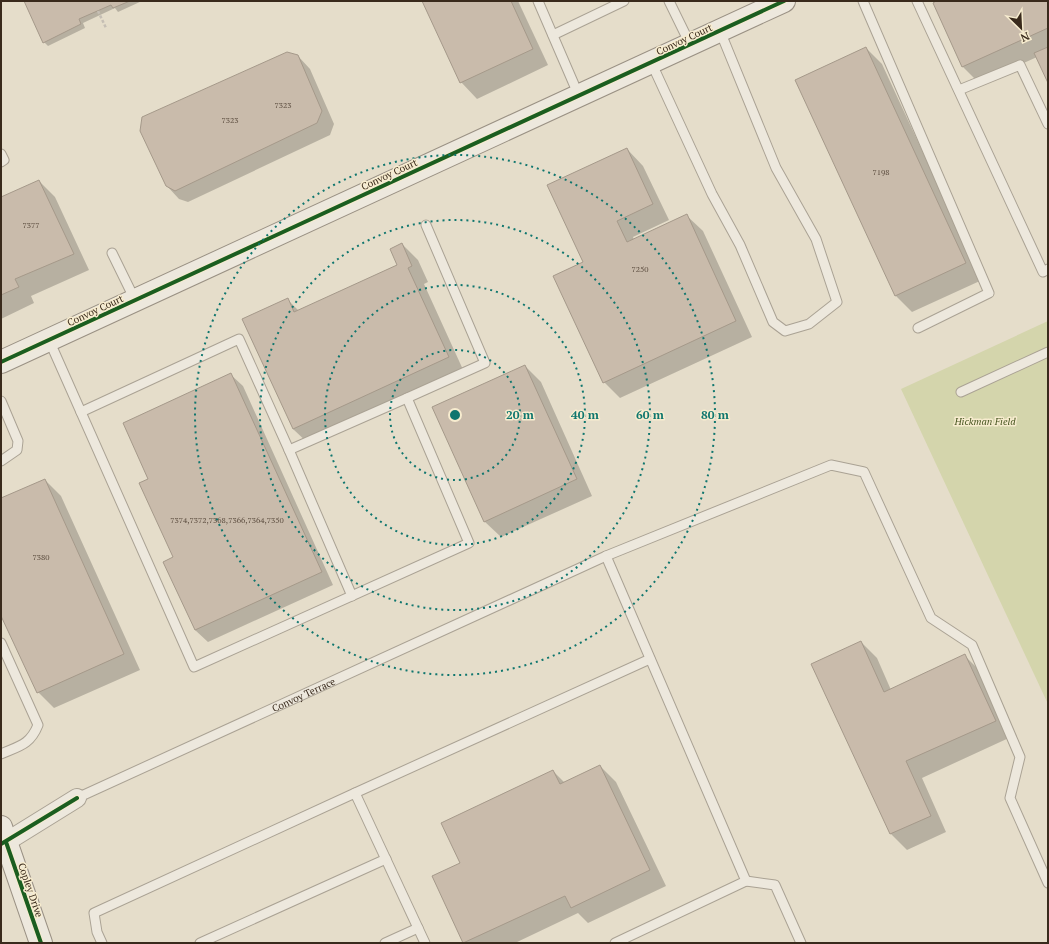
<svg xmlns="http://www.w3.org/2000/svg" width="1049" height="944" font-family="'PT Serif',serif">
  <rect width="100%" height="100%" fill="#e5ddca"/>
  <path fill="#d4d5ac" d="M1048,321V704L901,389Z"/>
  <path fill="#0003" d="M25,1H142L118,12L115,8L83,23L85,28L48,46L44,42Z
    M423,1H518L548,65L477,99L461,82Z
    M939,1H1048V81L1037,57L979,83L963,67L934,3Z
    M866,48L882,64L982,280L912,312L896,296L796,80Z
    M298,56L310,69L334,124L330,135L188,202L179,199L167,186Z
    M627,149L643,166L669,220L633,237L634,240L686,215L703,231L752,337L620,398L604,382L584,262Z
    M39,181L55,197L89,270L31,296L34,303L1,319V198Z
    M402,244L418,260L428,282L424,284L465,374L310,445L293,429L287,299L299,311L398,265Z
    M525,366L541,382L592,496L501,537L484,521Z
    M230,374L243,386L333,585L208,642L195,630L150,480Z
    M45,480L61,496L140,670L54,708L38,692L1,613V499Z
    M861,642L877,658L891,690L965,656L981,672L1011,737L922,778L946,832L907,850L891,834L813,664Z
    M600,766L616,782L666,886L588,923L578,913L515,943H465L433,877L461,864L553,771L565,783Z"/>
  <path fill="#c9bbab" stroke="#a5998a" d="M24,1H130L113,8L111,5L79,19L81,24L43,43Z
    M422,1H511L533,49L460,83Z
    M936,1H1048V28L962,67L933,3Z
    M866,47L966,263L895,296L795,80Z
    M1048,47V83L1034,53Z
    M287,52L298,55L322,111L317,123L175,191L166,186L140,131L142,117Z
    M627,148L653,204L617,221L627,242L687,214L736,321L603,383L553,276L583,262L547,185Z
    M39,180L74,254L15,279L19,287L1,295V197Z
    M402,243L412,266L408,268L449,357L293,429L242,319L288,298L294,312L397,265L390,249Z
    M525,365L577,479L484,522L432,407Z
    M231,373L322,572L195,630L163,562L173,557L139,483L148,479L123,423Z
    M45,479L124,654L37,693L1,616V498Z
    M861,641L884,692L965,654L996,721L906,761L931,816L890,834L811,664Z
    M600,765L650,870L571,908L565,896L463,943L432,876L460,863L441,823L553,770L560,784Z"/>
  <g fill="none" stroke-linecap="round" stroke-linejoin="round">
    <g stroke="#aaa294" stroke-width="11">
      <g id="lane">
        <path d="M538,1L579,96"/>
        <path d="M669,1L690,44"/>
        <path d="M863,1L989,293L918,328"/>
        <path d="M917,1L1043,272L1048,269"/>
        <path d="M553,35L624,1"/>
        <path d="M651,62L712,194L740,245L773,322L785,331L809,324L837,302L816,239L776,168L720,31"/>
        <path d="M959,90L1020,65L1048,124"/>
        <path d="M1,154L4,160L1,162"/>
        <path d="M112,253L135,300"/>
        <path d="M49,340L194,667L469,543L407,398L485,363L426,225"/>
        <path d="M961,392L1048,352"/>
        <path d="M1,401L18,441L17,450L1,461"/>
        <path d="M81,412L239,339L289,450"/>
        <path d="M606,556L746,881L615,943"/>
        <path d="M352,596L289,450L407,398"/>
        <path d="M1,643L38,725C30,745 19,746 1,754"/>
        <path d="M355,793L650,659"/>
        <path id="s1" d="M77,798L606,556L831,465L864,472L931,618L972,645L1020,757L1010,798L1048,883"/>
        <path d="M746,881L775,885L801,943"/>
        <path d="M102,943L97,932L94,913L355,793L425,943"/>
        <path d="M200,943L386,859"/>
        <path d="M385,943L418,928"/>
      </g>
    </g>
    <g stroke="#aaa294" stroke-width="20">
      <path id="street" d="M6,842L77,798"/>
    </g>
    <g stroke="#9a9184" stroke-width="24">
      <path id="secondary" d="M1,362L784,1
        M1,827L41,943"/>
    </g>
    <path stroke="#c5beb4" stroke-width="2.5" stroke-dasharray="3 2" stroke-linecap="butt" d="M98,11L106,28"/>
    <use href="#lane" stroke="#ede8dd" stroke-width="9"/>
    <use href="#street" stroke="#ede8dd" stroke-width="18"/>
    <use href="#secondary" stroke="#ede8dd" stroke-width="22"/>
    <g stroke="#f7eccf" stroke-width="6">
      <path id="cycleway" d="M1,362L784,1
        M6,842L41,943
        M1,844L77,798"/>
    </g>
    <use href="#cycleway" stroke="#1b5e20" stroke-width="4"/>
  </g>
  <g fill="none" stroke="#0f766e" stroke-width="2" stroke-dasharray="2 4">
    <circle cx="455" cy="415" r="65"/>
    <circle cx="455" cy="415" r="130"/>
    <circle cx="455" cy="415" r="195"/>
    <circle cx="455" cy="415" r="260"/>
  </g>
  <g text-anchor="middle" stroke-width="3" stroke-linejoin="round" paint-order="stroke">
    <g font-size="8" fill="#5d4e40">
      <text x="283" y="108">7323</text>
      <text x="230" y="123">7323</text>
      <text x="881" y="175">7198</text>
      <text x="31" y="228">7377</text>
      <text x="640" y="272">7250</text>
      <text x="227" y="523">7374,7372,7368,7366,7364,7350</text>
      <text x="41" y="560">7380</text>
    </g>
    <g font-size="10" fill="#392a1c" stroke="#f7eccf">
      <text transform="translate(684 39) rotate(-25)" y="4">Convoy Court</text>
      <text transform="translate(389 174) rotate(-25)" y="4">Convoy Court</text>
      <text transform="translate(95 310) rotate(-25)" y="4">Convoy Court</text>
      <text dy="4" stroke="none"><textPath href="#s1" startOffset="249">Convoy Terrace</textPath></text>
      <text transform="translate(31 890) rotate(71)" y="4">Copley Drive</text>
    </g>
    <g font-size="10" font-style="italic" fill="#485621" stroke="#f7eccf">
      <text x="985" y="425">Hickman Field</text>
    </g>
  </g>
  <circle cx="455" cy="415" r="6" fill="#0f766e" stroke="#f7eccf" stroke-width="2"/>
  <g font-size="12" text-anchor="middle" font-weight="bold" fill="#0f766e" stroke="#f7eccf" stroke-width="3" stroke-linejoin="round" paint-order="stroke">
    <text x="520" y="419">20 m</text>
    <text x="585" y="419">40 m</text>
    <text x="650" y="419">60 m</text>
    <text x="715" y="419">80 m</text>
  </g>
  <rect width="1049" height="944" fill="none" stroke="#392a1c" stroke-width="4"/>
  <g transform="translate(1021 28) rotate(156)" stroke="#f7eccf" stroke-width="3" paint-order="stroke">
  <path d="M0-3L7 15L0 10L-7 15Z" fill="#392a1c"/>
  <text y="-6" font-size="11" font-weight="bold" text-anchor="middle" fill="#392a1c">N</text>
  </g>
</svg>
